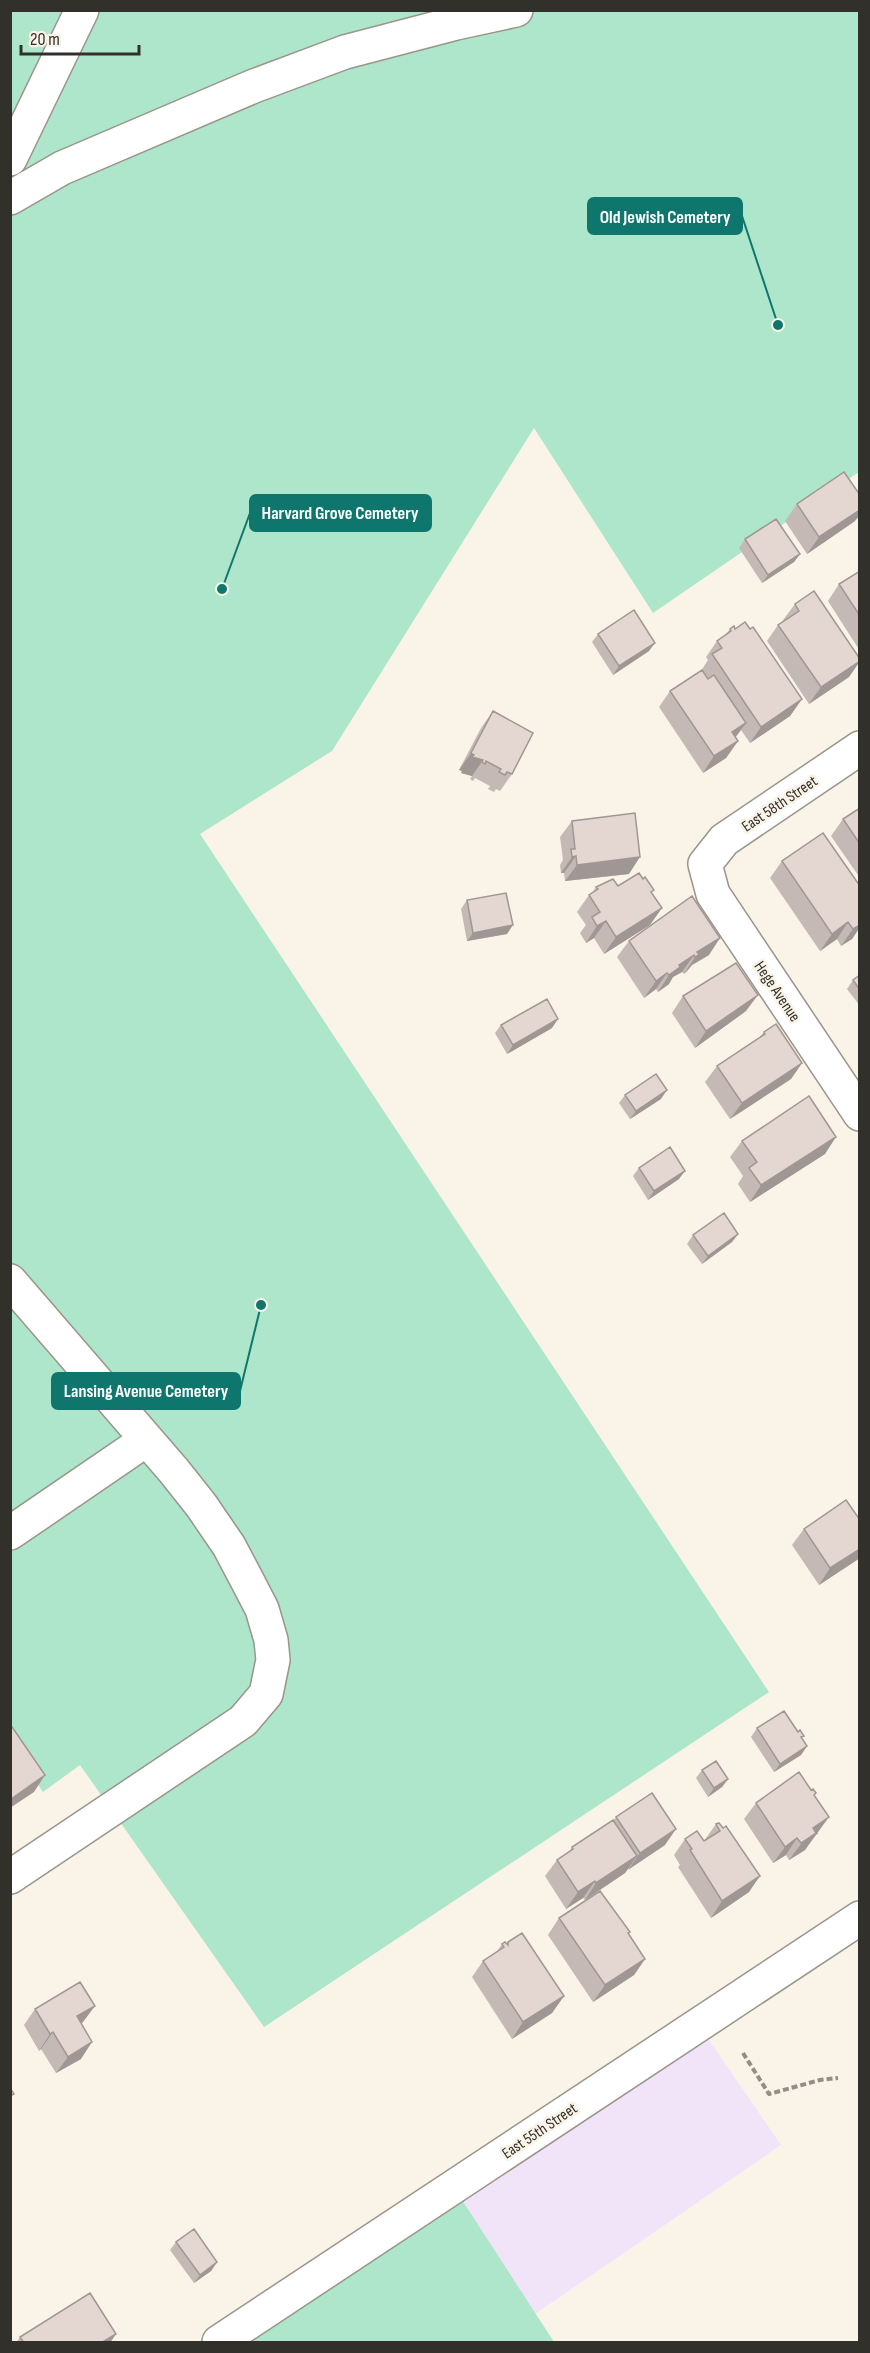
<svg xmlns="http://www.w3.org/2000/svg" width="870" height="2353" font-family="'Sofia Sans Condensed',sans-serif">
  <rect width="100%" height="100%" fill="#f9f3e8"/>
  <path fill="#f2e4f8" d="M698,2024L781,2145L535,2314L453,2187Z"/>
  <path fill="#aee6cb" d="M10,11H859V472L653,613L534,428L332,751L200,834L769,1692L264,2027L80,1765L43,1792L11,1745Z
    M453,2186L554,2342H219Z"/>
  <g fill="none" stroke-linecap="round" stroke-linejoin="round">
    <g stroke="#9a958b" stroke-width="36">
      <path id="minor" d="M10,159L82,10
        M10,198L62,168L254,86L345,52L456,23L516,10
        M860,748L724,840L705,864L713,894L860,1114
        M10,1281L174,1471L201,1505L229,1546L248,1582L262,1609L271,1640L273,1660L266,1694L243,1721L10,1877
        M10,1533L146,1440
        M219,2342L860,1918"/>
    </g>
    <path stroke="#928e86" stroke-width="4" stroke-dasharray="6 3" stroke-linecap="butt" d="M743,2053L769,2094L820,2080L838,2078"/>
    <use href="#minor" stroke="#fff" stroke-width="33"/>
  </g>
  <path fill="#c4b9b5" d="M797,504L855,521L807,554L785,521Z
    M745,539L800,554L794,562L762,583L739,548Z
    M860,571V651L828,601L839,584Z
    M795,604L860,659V661L849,677L809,704L767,641L778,625L784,621L783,620Z
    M730,629H750L802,699L790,716L750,743L741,730L735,738L738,741L726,758L703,773L659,707L670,691L701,671L708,660L706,657L717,641L725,635Z
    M598,634L649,651L613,675L592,642Z
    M493,711L512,774L500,791L496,789L494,792L488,789L490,786L475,778L473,781L470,779L472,776L461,773L462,771L459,770L481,728Z
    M860,808V878L831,836L843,819Z
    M572,821L629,874L565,881L564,873H561L560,865L563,860L560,837Z
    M782,861L860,886V927L852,939L841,946L837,939L820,951L770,878Z
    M643,879L654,890L651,893L650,925L604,954L594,938L586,943L580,933L586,925L577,912L589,895L592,893L596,887L618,886Z
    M467,900L507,934L467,941L461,909Z
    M629,941L709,955L692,965L687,971L684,974L682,972L673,977L669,984L658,992L656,989L644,998L617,957Z
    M860,975V1006L847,989L853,980Z
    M683,996L746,1011L695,1048L672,1013Z
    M501,1025L552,1028L507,1054L495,1033Z
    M764,1032L802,1063L791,1079L730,1119L705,1082L717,1066L760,1037Z
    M625,1095L661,1099L630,1119L619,1103Z
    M742,1141L825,1154L750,1202L738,1184L743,1176L730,1157Z
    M639,1168L679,1179L648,1200L633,1176Z
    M738,1234L732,1242L702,1264L687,1244L693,1235Z
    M860,1520V1558L819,1585L792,1545L804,1529Z
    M757,1728L802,1738L807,1746L801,1755L774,1772L751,1737Z
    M702,1770L728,1779L722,1787L708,1797L696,1778Z
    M814,1796L818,1834L814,1836L805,1850L789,1860L786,1855L773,1863L744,1819L756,1803Z
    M616,1817L665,1845L628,1869L625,1873L585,1900L583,1898L566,1909L545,1876L557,1860L569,1852L572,1847L613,1821Z
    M716,1824L723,1828L749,1892L711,1918L678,1867L680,1865L674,1855L685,1839L704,1841Z
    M559,1918L630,1932L628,1934L645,1959L634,1975L593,2002L548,1935Z
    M508,1942L564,1996L552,2013L512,2039L472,1977L483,1961L496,1953L502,1944H507Z
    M35,2009L83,2022L81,2023V2059L56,2073L41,2049L39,2051L24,2025Z
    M176,2242L217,2262L211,2271L194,2283L170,2250Z
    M20,2337L24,2343H16Z"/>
  <path fill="#a09693" d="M860,510V515L855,521L807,554L819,537Z
    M800,554L794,562L762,583L768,575Z
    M655,643L649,651L613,675L619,666Z
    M860,661L849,677L809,704L821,687Z
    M802,699L790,716L750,743L761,727Z
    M746,723L734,739L732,732Z
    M738,741L726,758L703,773L714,756Z
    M471,753L483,760L472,776L461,773L462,771L459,770Z
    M576,856L564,873H561L572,857Z
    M640,857L629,874L565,881L577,865Z
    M662,908L650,925L604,954L616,937Z
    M606,921L594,938L586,943L597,926Z
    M848,922L837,939L820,951L832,934Z
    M513,925L507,934L467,941L473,933Z
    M860,925V927L852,939L841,946L853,929Z
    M720,938L709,955L692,965L687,971L684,974L695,957L697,952Z
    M694,955L682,972L673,977L669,984L658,992L669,975L679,965Z
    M667,973L656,989L644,998L656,981Z
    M758,995L746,1011L695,1048L706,1031Z
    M558,1019L552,1028L507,1054L513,1045Z
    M802,1063L791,1079L730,1119L742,1103Z
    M667,1090L661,1099L630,1119L636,1111Z
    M836,1137L825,1154L750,1202L761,1185Z
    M685,1171L679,1179L648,1200L654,1191Z
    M738,1234L732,1242L702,1264L708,1256Z
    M860,1549V1558L819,1585L830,1568Z
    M807,1746L801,1755L774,1772L780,1764Z
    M45,1775L34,1792L10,1808L11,1799Z
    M728,1779L722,1787L708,1797L714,1788Z
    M829,1817L805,1850L789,1860L813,1828Z
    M676,1829L665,1845L628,1870L640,1853Z
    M797,1838L786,1855L773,1863L785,1847Z
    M637,1856L625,1873L585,1900L596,1883Z
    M760,1876L749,1892L711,1918L722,1901Z
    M595,1881L583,1898L566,1909L578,1892Z
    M645,1959L634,1975L593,2002L605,1985Z
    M564,1996L552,2013L512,2039L523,2022Z
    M95,2006L83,2022L66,2033L77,2016Z
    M53,2032L41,2049L39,2051L50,2034Z
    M92,2042L81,2059L56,2073L68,2057Z
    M217,2262L211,2271L194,2283L200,2275Z
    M116,2334L110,2343H101Z"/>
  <path fill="#e4d7d2" stroke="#a09693" stroke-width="1.5" d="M844,472L860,495V510L819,537L797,504Z
    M776,519L800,554L768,575L745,539Z
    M860,571V616L839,584Z
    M814,591L860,659V661L821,687L778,625L799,611L795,604Z
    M634,610L655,643L619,666L598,634Z
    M745,622L750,629L753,627L802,699L761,727L712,654L722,648L717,641L731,631L730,629L734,626L735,629Z
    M702,670L708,679L714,675L746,723L732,732L738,741L714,756L670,691Z
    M493,711L533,733L512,774L507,772L505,775L499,772L501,769L486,761L485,764L482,762L483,760L472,757L474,755L471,753Z
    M860,808V844L843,819Z
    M635,813L640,857L577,865L576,856L572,857L571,849H575L572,821Z
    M823,833L860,886V925L853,929L848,922L832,934L782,861Z
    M639,873L643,879L645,877L654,890L651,892L662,908L616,937L606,921L597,926L592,917L600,912L589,895L598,889L596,887L613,879L618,886Z
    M506,893L513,925L473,933L467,900Z
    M692,896L720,938L697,952L699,955L695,957L694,955L679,965L680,967L669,975L667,973L656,981L629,941Z
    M736,963L758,995L706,1031L683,996Z
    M860,975V990L853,980Z
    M547,999L558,1019L513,1045L501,1025Z
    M776,1024L802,1063L742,1103L717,1066L765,1034L764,1032Z
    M656,1074L667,1090L636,1111L625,1095Z
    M809,1096L836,1137L761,1185L749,1168L757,1162L742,1141Z
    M670,1147L685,1171L654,1191L639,1168Z
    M724,1213L738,1234L708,1256L693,1235Z
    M846,1500L860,1520V1549L830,1568L804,1529Z
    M784,1711L798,1732L800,1730L804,1736L801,1737L807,1746L780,1764L757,1728Z
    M10,1724L45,1775L11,1799H10Z
    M716,1761L728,1779L714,1788L702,1770Z
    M799,1772L811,1790L813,1789L816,1793L814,1795L829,1817L813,1828L816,1833L801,1843L797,1838L785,1847L756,1803Z
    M652,1793L676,1829L640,1853L616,1817Z
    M613,1820L637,1856L596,1883L595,1881L578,1892L557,1860L573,1849L572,1847Z
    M719,1823L723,1828L726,1826L760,1876L722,1901L690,1850L692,1849L685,1839L697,1831L704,1841L720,1831L716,1824Z
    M600,1891L630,1932L628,1933L645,1959L605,1985L559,1918Z
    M522,1933L564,1996L523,2022L483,1961L504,1947L502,1944L505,1942L508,1945V1942Z
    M80,1982L95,2006L77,2016L92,2042L68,2057L53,2032L50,2034L35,2009Z
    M10,2088L14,2094L10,2096Z
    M194,2229L217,2262L200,2275L176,2242Z
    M90,2293L116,2334L101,2343H24L20,2337Z"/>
  <g text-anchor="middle" stroke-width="5" stroke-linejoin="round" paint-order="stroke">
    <g font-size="16" fill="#32302b" stroke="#f9f3e8">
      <text transform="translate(779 803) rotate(-34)" y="6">East 58th Street</text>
      <text transform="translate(778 991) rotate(56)" y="6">Hege Avenue</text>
      <text transform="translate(539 2130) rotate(-34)" y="6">East 55th Street</text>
    </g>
  </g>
  <path fill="none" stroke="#0f766e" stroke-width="2" d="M778 325L742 216M222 589L250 513M261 1305L240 1391"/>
  <g fill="#0f766e" stroke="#f9f3e8" stroke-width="2">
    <circle cx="778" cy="325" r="6"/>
    <circle cx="222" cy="589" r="6"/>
    <circle cx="261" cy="1305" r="6"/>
  </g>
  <g fill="#0f766e" stroke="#0f766e" stroke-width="2">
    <rect x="588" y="198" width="154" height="36" rx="6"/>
    <rect x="250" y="495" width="181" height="36" rx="6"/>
    <rect x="52" y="1373" width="188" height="36" rx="6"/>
  </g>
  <g font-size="18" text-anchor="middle" font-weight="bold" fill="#fff">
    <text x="665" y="223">Old Jewish Cemetery</text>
    <text x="340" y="519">Harvard Grove Cemetery</text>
    <text x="146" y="1397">Lansing Avenue Cemetery</text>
  </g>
  <rect width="870" height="2353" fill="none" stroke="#32302b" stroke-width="24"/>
  <path d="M21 45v9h118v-9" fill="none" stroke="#32302b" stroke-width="3"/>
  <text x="30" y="45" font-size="18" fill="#32302b" stroke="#f9f3e8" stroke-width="4.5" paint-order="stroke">20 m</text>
</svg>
